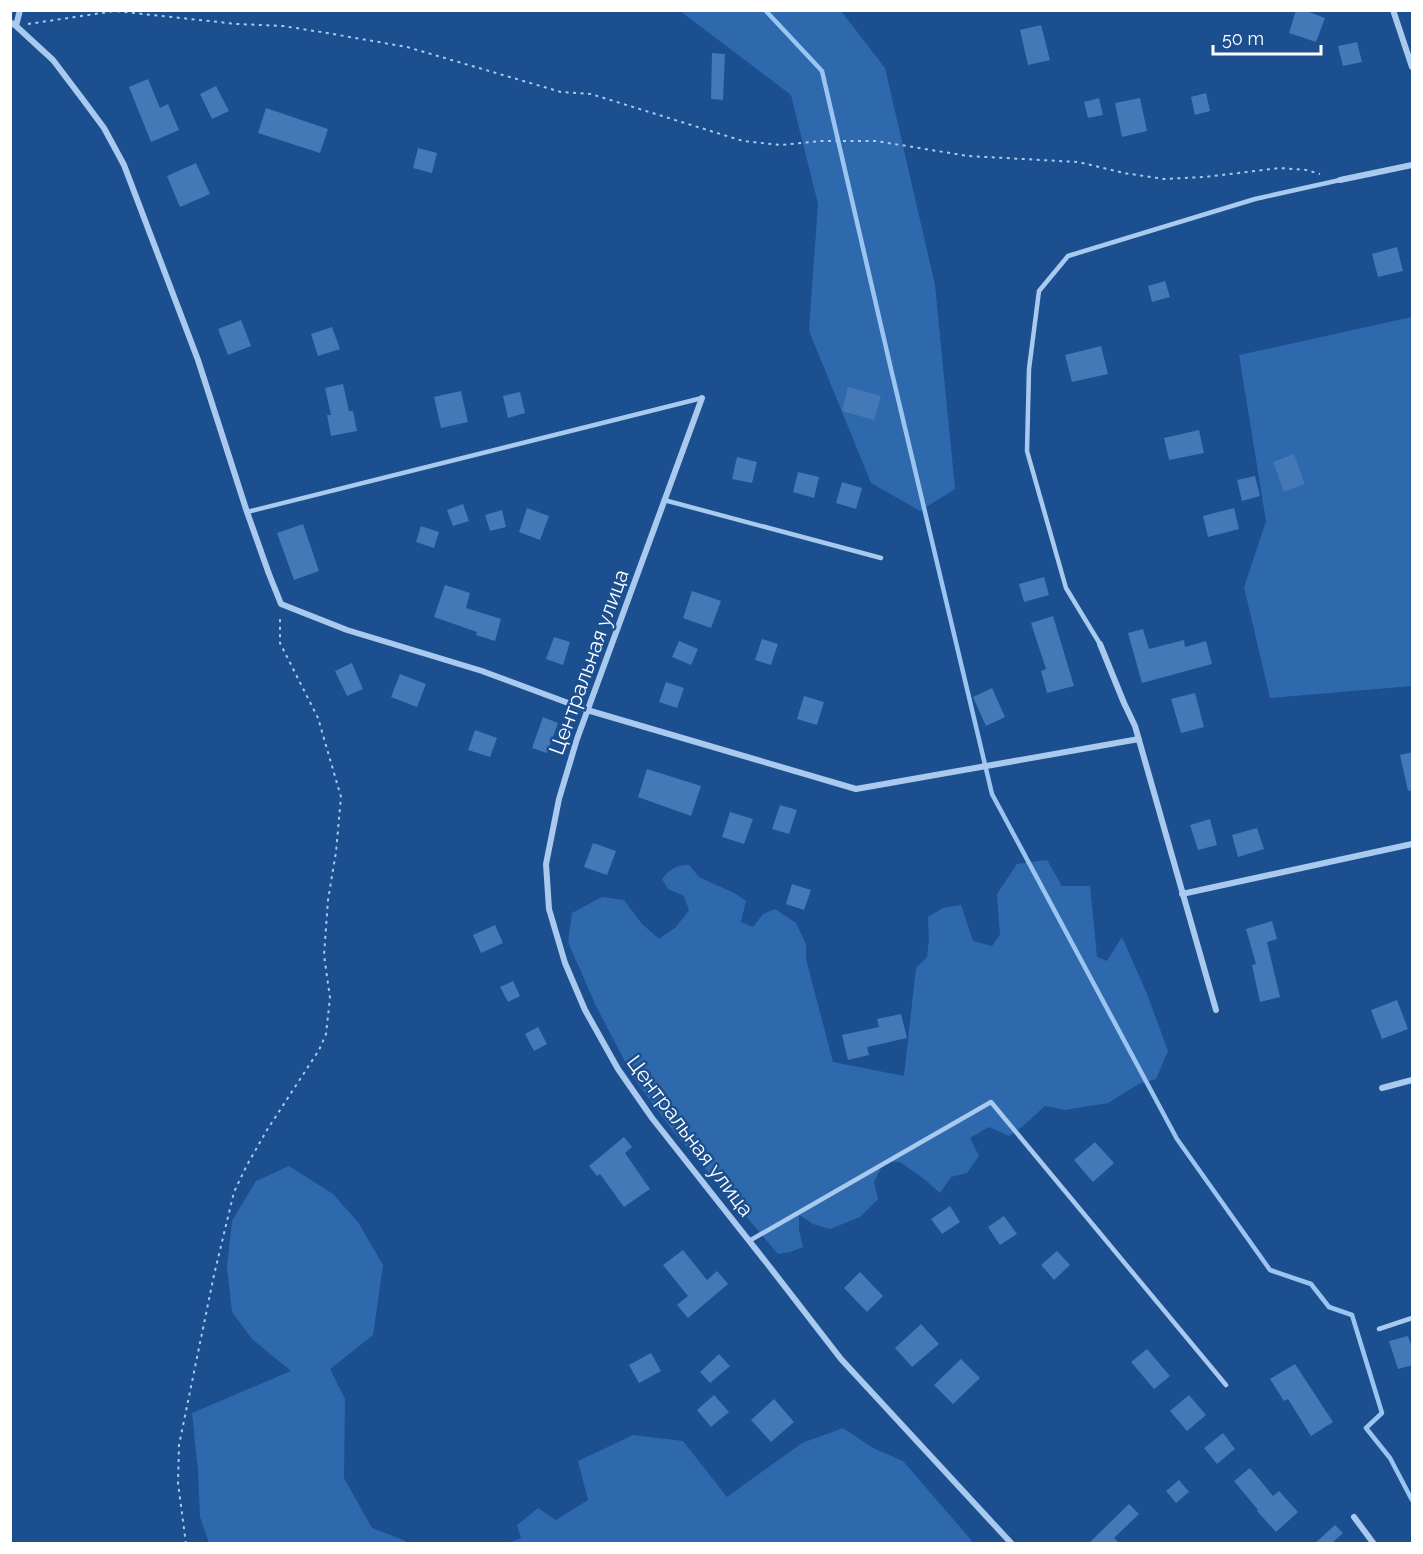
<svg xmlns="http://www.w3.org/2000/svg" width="1423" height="1554" font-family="Raleway,sans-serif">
  <rect width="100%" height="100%" fill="#1b4f8f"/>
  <path fill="#2e69ad" d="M680,11H841L885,68L935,285L955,489L920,511L871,483L809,331L818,204L791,95Z
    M1412,317V686L1270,698L1244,587L1266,521L1239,355Z
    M1047,860L1062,886H1090L1097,957L1107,961L1122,937L1147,994L1168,1051L1156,1079L1139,1084L1108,1103L1065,1110L1045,1106L1023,1126L1009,1136L989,1127L970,1138L979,1156L967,1173L951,1177L940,1193L924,1179L900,1162H884L874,1182L878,1199L860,1217L830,1229L813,1224L799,1215V1230L803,1247L790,1252L778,1254L673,1131L633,1077L596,1006L568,942L572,913L602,897L624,900L642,924L659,939L676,927L689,910L684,896L668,889L662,879C670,869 676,865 689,865L699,877L736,894L746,901L741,922L753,927L763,914L775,909L796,923L806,944V959L833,1062L904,1076L916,968L927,957L929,939L928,917L943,908L961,905L973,941L992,946L1000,935L997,894L1017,864Z
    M289,1166L333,1194L358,1222L383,1265L373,1335L330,1369L345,1399L344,1478L372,1528L401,1539L409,1543H209L200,1517L198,1471L192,1413L291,1371L252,1339L232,1312L227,1267L232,1221L256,1181Z
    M843,1428L873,1448L903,1461L972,1541L969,1544L508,1543L521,1538L517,1525L538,1508L556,1520L588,1500L578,1461L633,1435L683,1441L727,1497L802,1443Z"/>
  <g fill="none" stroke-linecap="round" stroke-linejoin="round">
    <path stroke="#9cc4f0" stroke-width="4.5" d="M765,10L822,71L891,369L992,794L1177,1139L1270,1270L1311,1284L1329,1307L1352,1315L1382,1413L1366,1428L1390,1458L1412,1500"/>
  </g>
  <path fill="#4478b7" d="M1296,10H1304L1325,18L1316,42L1289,33Z
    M1041,25L1050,60L1028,65L1020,30Z
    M1357,42L1362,62L1343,66L1338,46Z
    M712,53L725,54L723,100L711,99Z
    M148,79L160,108L168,104L179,130L151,142L129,87Z
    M216,86L229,111L212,119L200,94Z
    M1206,93L1210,111L1195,115L1191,97Z
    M1099,98L1103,115L1088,118L1084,102Z
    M1140,98L1147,131L1122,137L1115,103Z
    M266,108L328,129L320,153L258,133Z
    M418,148L437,153L432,173L413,168Z
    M196,163L210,194L180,207L167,176Z
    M1397,247L1403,271L1378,277L1372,254Z
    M1165,281L1170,297L1152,302L1148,286Z
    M241,320L251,346L228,355L218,329Z
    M332,327L340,349L318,356L311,334Z
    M1101,346L1108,374L1072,382L1065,355Z
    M343,384L349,411H353L357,431L331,436L327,415H331L325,388Z
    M848,387L881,396L874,420L842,411Z
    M461,391L468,422L441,428L434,397Z
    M520,392L525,413L508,418L503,396Z
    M1199,430L1204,453L1169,460L1164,438Z
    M1294,454L1305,484L1284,492L1273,462Z
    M737,457L757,462L752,483L732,479Z
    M798,472L819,477L814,498L793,492Z
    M1255,476L1260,496L1242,501L1237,480Z
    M842,482L862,488L856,509L836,503Z
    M463,504L469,521L453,526L447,510Z
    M527,508L549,516L540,540L519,532Z
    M1234,508L1239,529L1208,537L1203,516Z
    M502,510L506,527L490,531L485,515Z
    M303,524L319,571L294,580L277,533Z
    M421,526L439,532L434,548L416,542Z
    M1044,577L1049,595L1024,602L1019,584Z
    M445,585L470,593L466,608L501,619L495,641L476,635L477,632L434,617Z
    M692,591L721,601L711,628L683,618Z
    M1053,616L1074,686L1047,693L1041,671L1046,669L1031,623Z
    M1143,629L1149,649L1184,640L1185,647L1206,641L1212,664L1142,683L1128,633Z
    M554,637L570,642L563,665L546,659Z
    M762,639L778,644L771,665L755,660Z
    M679,641L698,649L691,665L672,657Z
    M352,663L363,689L347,696L335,671Z
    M400,674L426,684L417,707L391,697Z
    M666,682L684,688L677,708L659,702Z
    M992,688L1005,717L986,726L973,697Z
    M1195,693L1204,727L1181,733L1171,699Z
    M804,696L824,702L817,725L797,719Z
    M543,717L558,723L547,753L532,748Z
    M475,730L497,738L490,757L468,750Z
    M1413,752V790L1408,791L1400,755Z
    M647,769L701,786L691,816L638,797Z
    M780,805L797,810L789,834L772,829Z
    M730,812L753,819L744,844L722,837Z
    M1210,819L1217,845L1198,850L1190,825Z
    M1257,828L1264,849L1238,857L1232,835Z
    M593,843L616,851L607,875L584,867Z
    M792,884L811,890L804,910L786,904Z
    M1272,921L1277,939L1267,942L1280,997L1260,1002L1252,965L1256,964L1246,929Z
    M495,925L503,943L481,953L473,935Z
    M513,981L520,996L508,1002L500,987Z
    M1397,1000L1408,1029L1382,1039L1371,1010Z
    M901,1014L907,1038L867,1047L869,1055L848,1060L842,1035L879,1027L877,1019Z
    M538,1027L547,1044L534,1051L525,1034Z
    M624,1137L632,1147L625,1153L650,1189L624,1207L600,1174L597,1176L589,1166Z
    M1095,1142L1114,1163L1093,1182L1074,1160Z
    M950,1206L960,1222L942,1234L931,1219Z
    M1004,1216L1017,1234L1000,1245L988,1227Z
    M683,1250L707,1280L717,1271L728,1284L688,1318L677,1305L688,1296L663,1265Z
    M1057,1251L1070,1265L1054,1280L1041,1265Z
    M860,1272L883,1296L867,1312L844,1288Z
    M921,1324L939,1344L912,1367L895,1348Z
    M1408,1336L1413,1351V1365L1398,1369L1389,1341Z
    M1147,1349L1170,1376L1154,1389L1131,1362Z
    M651,1353L661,1371L639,1383L629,1365Z
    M719,1354L730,1366L710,1383L700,1372Z
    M961,1359L980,1378L953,1404L934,1385Z
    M1295,1364L1333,1422L1311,1436L1288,1399L1284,1401L1270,1379Z
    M714,1395L729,1412L711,1427L697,1410Z
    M1189,1395L1206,1415L1187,1431L1170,1411Z
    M774,1399L794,1422L771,1442L751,1420Z
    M1223,1433L1235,1449L1217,1464L1204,1448Z
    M1250,1468L1273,1496L1279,1491L1298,1512L1276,1532L1257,1511L1258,1510L1234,1481Z
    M1179,1480L1189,1492L1176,1503L1166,1491Z
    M1129,1504L1139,1514L1114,1538L1120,1544H1088Z
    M1335,1525L1343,1533L1331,1544H1314Z"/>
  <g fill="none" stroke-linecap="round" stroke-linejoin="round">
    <path stroke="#a9c9ee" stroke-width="2" stroke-dasharray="3 4.5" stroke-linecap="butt" d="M28,24L115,11L237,24L283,26L327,33L407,47L561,92L591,94L743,141L781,145L821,141H876L968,156L1078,162L1124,173L1164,179L1205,177L1280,168L1306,170L1320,174
      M186,1544L178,1483L179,1445L214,1275L234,1192L247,1165L267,1130L319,1050L326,1034L330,998L324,955L328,900L336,852L341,797L318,718L280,643V616"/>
    <path stroke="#a9c9ee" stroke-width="4.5" d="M664,500L881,558
      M247,512L702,398
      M1100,644L1066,588L1027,451L1029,369L1039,291L1068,256L1255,199L1340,180
      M749,1241L991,1102L1226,1385
      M1379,1329L1412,1318"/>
    <path stroke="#a9c9ee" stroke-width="6" d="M1393,10L1412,67
      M10,22L16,26L53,60L84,101L104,128L124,165L198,360L247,512L269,574L281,604L347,630L482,671L587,710L856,789L1139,739
      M16,26L20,10
      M1340,180L1412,165
      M702,398L577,739L559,799L546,864L549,909L565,963L585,1010L618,1069L652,1118L769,1266L841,1359L1012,1544
      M1100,644L1124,703L1135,726L1216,1010
      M1182,894L1412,844
      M1382,1088L1412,1080
      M1354,1517L1374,1544"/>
  </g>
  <g text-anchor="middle" stroke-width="5" stroke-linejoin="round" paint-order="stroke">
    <g font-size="21" fill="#fff" stroke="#1b4f8f">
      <text transform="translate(589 662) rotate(-70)" y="7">Центральная улица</text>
      <text transform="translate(690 1136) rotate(53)" y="7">Центральная улица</text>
    </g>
  </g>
  <rect width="1423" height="1554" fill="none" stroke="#ffffff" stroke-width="24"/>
  <path d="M1213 45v9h108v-9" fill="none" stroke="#ffffff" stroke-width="3"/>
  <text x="1222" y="45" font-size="18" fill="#ffffff" stroke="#1b4f8f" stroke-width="4.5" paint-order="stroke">50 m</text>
</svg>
